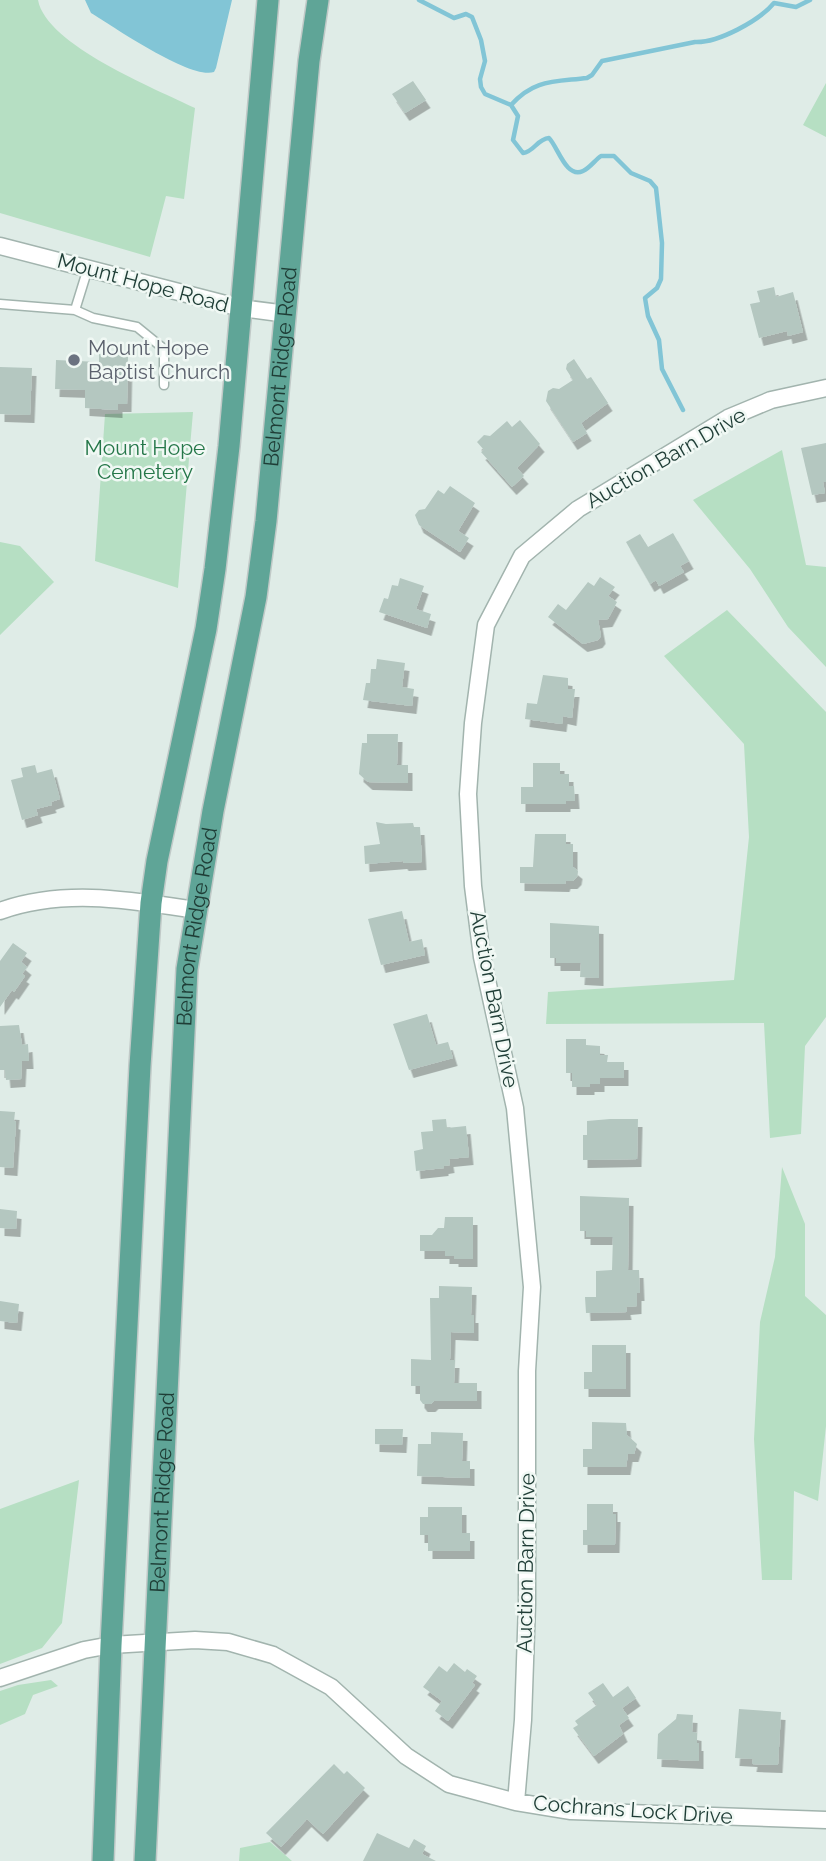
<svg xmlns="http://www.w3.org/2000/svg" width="826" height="1861" font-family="Raleway,sans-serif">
  <defs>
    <filter id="shadow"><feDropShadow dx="4.5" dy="8" stdDeviation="0" flood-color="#0004"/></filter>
  </defs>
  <rect width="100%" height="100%" fill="#dfece7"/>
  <path fill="#b6dfc3" d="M0,0H38C46,45 156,89 195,108L184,199L166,196L150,257L0,213Z
    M826,83V137L803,125Z
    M193,412L178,588L95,561L105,414Z
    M782,450L806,565L826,567V667L788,627L750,569L693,500Z
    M0,542L20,546L54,582L0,635Z
    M727,610L826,712V1017L805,1046L801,1134L770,1138L764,1023L546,1024L548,992L734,980L749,837L744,744L664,656Z
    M782,1167L805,1224V1296L826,1315V1426L818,1501L794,1491L792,1580H762L754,1439L760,1322L775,1257Z
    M79,1480L62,1623L42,1648L0,1664V1509Z
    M51,1680L58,1686L33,1695L25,1714L0,1725V1691L18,1685Z
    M270,1842L292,1861H239L240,1848Z"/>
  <path fill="#82c5d6" d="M85,0H232L216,68L214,72C191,80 114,27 91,13Z"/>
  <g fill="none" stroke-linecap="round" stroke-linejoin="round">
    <path stroke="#82c5d6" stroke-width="4.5" d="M419,0L454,18L466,14L472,17L481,40L485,61L480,79L481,87L485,94L511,105L518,116L513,140L523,153C534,152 537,139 549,138C558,147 566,179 583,171C590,168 595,160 601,156H614L631,173L650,181L656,188L662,243L661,279L657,288L645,298L648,316L659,340L662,369L683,410
      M511,105C534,79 554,82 587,78L592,75L602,61L695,42C718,43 759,21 774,3L796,7L810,0"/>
  </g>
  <path fill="#b4c7c0" filter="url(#shadow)" d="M413,81L426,100L405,113L392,94Z
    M774,287L776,297L793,292L803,332L788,336L787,331L759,338L750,304L760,302L757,291Z
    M99,354L128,355L127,404H118V410L85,408V390L55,389L56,360L99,362Z
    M574,359L587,379L591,377L608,403L581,423L587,433L573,442L546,401L548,391L553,388L559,389L573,380L566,369L567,364Z
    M0,367L32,368L30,415L0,414Z
    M520,420L540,444L517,468L524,476L512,487L481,452L484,450L477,442L484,435L490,436L507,421L512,427Z
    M826,443V482H823L825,493L812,495L801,448Z
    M450,486L475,503L458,531L469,538L460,552L419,525L415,515L419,510L425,509L438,490L444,494Z
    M673,533L689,561L680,566L684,572L659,586L656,580L650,584L626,542L640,534L648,547Z
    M600,577L615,587L608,596L617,602L608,619L598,620L601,636L598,640L583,644L548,617L558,604L566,610L588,582L594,586Z
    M400,578L424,586L416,609L431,614L427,628L379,612L384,598L388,599L392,585L398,586Z
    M377,659L405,663L402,687L414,689L412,706L363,700L366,683H370L371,669H376Z
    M543,675L568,678V689H575L572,718L563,716L562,724L525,719L527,703L537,704Z
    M367,734H398L397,765H408V783L368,782L359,774L362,743H367Z
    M533,763H560V774H569V786H574L575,801H566V804H521V787H533Z
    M35,765L37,773L52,769L60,799L51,802L52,805L36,809L38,815L22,820L11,780L23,777L21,768Z
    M376,822L386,824L413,823L414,827H420L422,862L404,863L403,861L365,864L364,846L380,844Z
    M535,834H566V844H573V867L578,871L577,877L573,881H566L565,884L520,883V867H533Z
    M402,911L409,942L422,939L425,955L381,965L368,919Z
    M550,923L599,926V978L580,977L581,963H556V958H550Z
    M13,943L27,953L21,962L27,967L22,974L25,976L14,992L12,990L0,1007V961Z
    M427,1014L436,1045L448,1042L453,1058L409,1070L393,1024Z
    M19,1025L22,1045L28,1044L29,1061H22L21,1079L6,1080L5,1070H0V1026Z
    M566,1039H586V1045L600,1046V1055H608L607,1062H624V1078H600V1084H590V1087H572V1073H566Z
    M0,1111L15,1112L14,1121L16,1122L13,1168L0,1167Z
    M446,1119L447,1128L466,1126L469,1157L449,1159L450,1165L444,1166V1168L416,1171L414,1151L423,1149L421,1132L433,1131L432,1120Z
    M610,1119H638L637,1159L583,1160V1135H587V1121Z
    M580,1196L629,1198L628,1270H639L640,1293H637V1306L626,1307L627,1312L586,1313L585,1297H596V1271L612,1270L613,1237H586V1231H580Z
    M0,1209L17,1211L16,1229L0,1228Z
    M445,1217H473V1259H454V1256H445V1251H420V1235H432L438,1228H444Z
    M439,1286L472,1287L471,1315H474V1333L451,1332L450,1360H455L454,1383H477V1401H434L431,1404H423L420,1400V1386H411V1359L431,1360L430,1298H439Z
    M0,1301L19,1304L17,1323L0,1321Z
    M592,1345H626V1389H584V1372H592Z
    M592,1422L626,1423L627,1435L637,1444L634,1454H628L626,1467H583V1449H592Z
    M375,1429H403L402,1445L375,1444Z
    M431,1432L463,1433L462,1461H470V1478L417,1476L418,1444H431Z
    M587,1504H613V1514H616L615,1545H583V1530H587Z
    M428,1507H462V1533H470V1551H428V1535H420V1517H428Z
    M454,1663L465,1672L467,1669L477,1676L472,1683L475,1685L448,1721L435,1711L442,1701L423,1687L439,1666L447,1672Z
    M603,1683L613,1697L628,1686L636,1698L622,1708L629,1718L619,1725L623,1734L594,1756L573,1728L578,1725L575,1721L597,1705L588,1693Z
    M739,1709L781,1712L778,1765L752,1764L753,1759L735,1758Z
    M677,1714L693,1715L692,1732L697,1733V1743H699V1761L657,1759L658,1734L676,1719Z
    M334,1764L344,1774L347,1771L365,1788L323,1834L307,1819L281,1847L266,1833Z
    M377,1833L409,1848L414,1839L426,1846L422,1854L436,1861H363Z"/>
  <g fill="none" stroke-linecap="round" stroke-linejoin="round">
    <g stroke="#a2b4ae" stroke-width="11">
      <path id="service" d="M0,304L75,310L88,268
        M75,310L93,318L137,327L164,349V385"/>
    </g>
    <g stroke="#a2b4ae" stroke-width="19">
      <path id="minor" d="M0,246L241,308L287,314
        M0,911C64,888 130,900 196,910
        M0,1678L84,1650L111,1645L195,1640L228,1642L273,1655L331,1687L406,1756L449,1784L516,1802L571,1811L826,1820
        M516,1802L523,1720L527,1604V1371L532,1287L515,1108L482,957L473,886L468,794L473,723L486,625L522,556L578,509L728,418L771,400L826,388"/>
    </g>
    <g stroke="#c0c9c7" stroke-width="24">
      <g id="primary">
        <path d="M103,1861L111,1645L140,1066L151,903L157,861L206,629L215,569L229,446L268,0"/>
        <path id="s1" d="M145,1861L187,969L213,811L256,597L266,521L309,61L318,0"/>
      </g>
    </g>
    <use href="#service" stroke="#fff" stroke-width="8"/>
    <use href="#minor" stroke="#fff" stroke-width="16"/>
    <use href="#primary" stroke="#5fa597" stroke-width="21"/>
  </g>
  <circle fill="#6b7280" stroke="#f0f8f4" stroke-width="2.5" cx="74" cy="360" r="7"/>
  <g text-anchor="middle" stroke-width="5" stroke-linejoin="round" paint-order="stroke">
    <g font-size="21" fill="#1f3d36" stroke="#f0f8f4">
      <text transform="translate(143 283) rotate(15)" y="7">Mount Hope Road</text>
      <text dy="7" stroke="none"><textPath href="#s1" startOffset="1503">Belmont Ridge Road</textPath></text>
      <text transform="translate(666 458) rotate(-30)" y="7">Auction Barn Drive</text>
      <text dy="7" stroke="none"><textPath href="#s1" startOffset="936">Belmont Ridge Road</textPath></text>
      <text transform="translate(494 999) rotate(79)" y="7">Auction Barn Drive</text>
      <text dy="7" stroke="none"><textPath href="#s1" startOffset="369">Belmont Ridge Road</textPath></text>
      <text transform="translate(526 1563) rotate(-89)" y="7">Auction Barn Drive</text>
      <text transform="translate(633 1810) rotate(4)" y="7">Cochrans Lock Drive</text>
    </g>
    <g font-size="21" fill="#5b616d" stroke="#f0f8f4" text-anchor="start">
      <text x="88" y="355">Mount Hope<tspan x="88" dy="24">Baptist Church</tspan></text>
    </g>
    <g font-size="21" fill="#257749" stroke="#f0f8f4">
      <text x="145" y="455">Mount Hope<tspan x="145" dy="24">Cemetery</tspan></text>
    </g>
  </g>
</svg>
